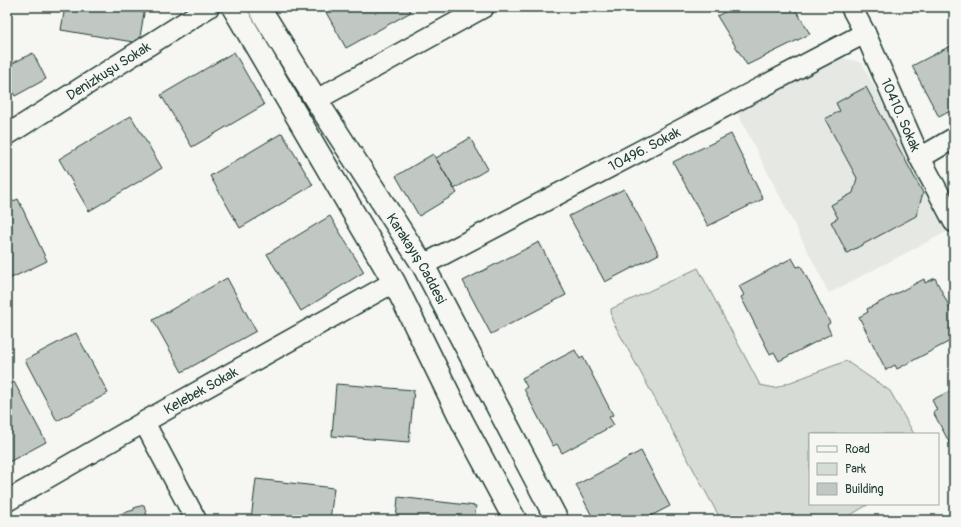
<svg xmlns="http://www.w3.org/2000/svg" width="961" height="527" font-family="Pangolin,sans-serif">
  <rect width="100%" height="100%" fill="#f6f6f2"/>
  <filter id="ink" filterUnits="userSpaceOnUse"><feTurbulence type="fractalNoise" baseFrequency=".025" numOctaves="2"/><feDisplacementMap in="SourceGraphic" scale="8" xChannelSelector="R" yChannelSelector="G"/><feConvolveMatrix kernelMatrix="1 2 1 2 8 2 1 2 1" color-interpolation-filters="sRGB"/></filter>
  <g filter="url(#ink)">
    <path fill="#e6e8e4" d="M841,57L862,63L948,231L829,293L736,110Z"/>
    <path fill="#d6dbd6" stroke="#7a8c85" d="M698,268L760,385L775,388L846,361L890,391L914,434H810V504H869L842,520H721L612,320L611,309Z"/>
    <path fill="#c1c8c3" stroke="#1f3d34" d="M65,7H145L139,43L61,30Z
      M323,7H408L411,12L346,48Z
      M734,7H794L810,34L747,65L717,16Z
      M954,44V109L939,117L912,66Z
      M234,52L264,105L192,147L161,95Z
      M33,53L46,79L15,96L7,81V66Z
      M866,87L923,193L916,216L847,253L831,222L838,218L831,205L853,193L857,178L825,119L840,111L836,103Z
      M131,116L162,168L89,211L59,159Z
      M282,133L313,185L240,228L210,176Z
      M731,134L763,199L708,226L673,162Z
      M470,138L488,169L454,189L436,158Z
      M433,154L457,193L419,216L396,176Z
      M624,189L659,254L605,282L569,216Z
      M18,199L47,261L7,280V204Z
      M330,216L364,272L301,311L267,254Z
      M539,242L566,295L491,334L463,281Z
      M792,258L797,267L801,266L830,323L827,325L831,334L779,361L774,352L770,354L741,297L744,295L739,286Z
      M227,278L256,331L182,372L153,320Z
      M935,278L954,316V335H953L954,339L897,369L895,365L886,370L859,317L868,312L867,309L924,279L925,283Z
      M76,333L108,393L57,421L25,360Z
      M575,350L580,359L583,357L613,415L609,417L614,425L562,453L557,444L553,446L524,389L527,387L522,378Z
      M14,382L46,442L7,463V385Z
      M336,384L414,390L409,442L332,436Z
      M954,389V451L933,412L937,410L932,400Z
      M641,451L670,506L643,520H594L576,485Z
      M256,479L334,488L330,520H251Z
      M398,497L476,506L474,520H396Z
      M144,505L148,520H98V519L108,516L109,517L134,510V508Z"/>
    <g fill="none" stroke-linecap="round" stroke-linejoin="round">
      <g stroke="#1f3d34" stroke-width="23">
        <g id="minor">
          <path id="s1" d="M851,7L865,33L920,158L954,222"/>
          <path d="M316,100L484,7"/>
          <path id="s2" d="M7,135L209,7"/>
          <path d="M920,158L954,138"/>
          <path id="s3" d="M423,265L865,33"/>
          <path d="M144,422L196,520"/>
          <path id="s4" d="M7,501L144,422L394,282"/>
        </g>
      </g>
      <g stroke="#1f3d34" stroke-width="25">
        <g id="major">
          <path d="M233,7L394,282L463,423L515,520"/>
          <path id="s5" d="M259,7L316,100L423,265L557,520"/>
        </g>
      </g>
      <use href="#minor" stroke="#f6f6f2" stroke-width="20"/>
      <use href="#major" stroke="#f6f6f2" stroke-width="22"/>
    </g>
  </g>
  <g text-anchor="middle" stroke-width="4" stroke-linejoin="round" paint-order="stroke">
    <g font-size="14" fill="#1f3d34" stroke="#f6f6f2">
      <text dy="5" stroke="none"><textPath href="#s2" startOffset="120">Denizkuşu Sokak</textPath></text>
      <text dy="5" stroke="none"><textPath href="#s1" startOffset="119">10410. Sokak</textPath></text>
      <text dy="5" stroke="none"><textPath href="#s3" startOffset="250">10496. Sokak</textPath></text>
      <text dy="5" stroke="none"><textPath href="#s5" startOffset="297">Karakayış Caddesi</textPath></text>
      <text dy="5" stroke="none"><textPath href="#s4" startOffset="223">Kelebek Sokak</textPath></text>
    </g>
  </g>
  <rect width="961" height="527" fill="none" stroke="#f6f6f2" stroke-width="24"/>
  <rect x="12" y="12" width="937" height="503" fill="none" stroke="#1f3d34" stroke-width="1.5" filter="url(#ink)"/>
  <rect x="809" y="433" width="130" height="72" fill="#f6f6f2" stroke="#a0aca6"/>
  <rect x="817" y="446" width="20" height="6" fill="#f6f6f2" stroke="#a0aca6"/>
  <text x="845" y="453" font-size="12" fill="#1f3d34">Road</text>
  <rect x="817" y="463" width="20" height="12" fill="#d6dbd6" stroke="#a0aca6"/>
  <text x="845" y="473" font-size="12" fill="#1f3d34">Park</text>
  <rect x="817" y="483" width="20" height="12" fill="#c1c8c3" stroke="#a0aca6"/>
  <text x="845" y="493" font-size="12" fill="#1f3d34">Building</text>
</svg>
